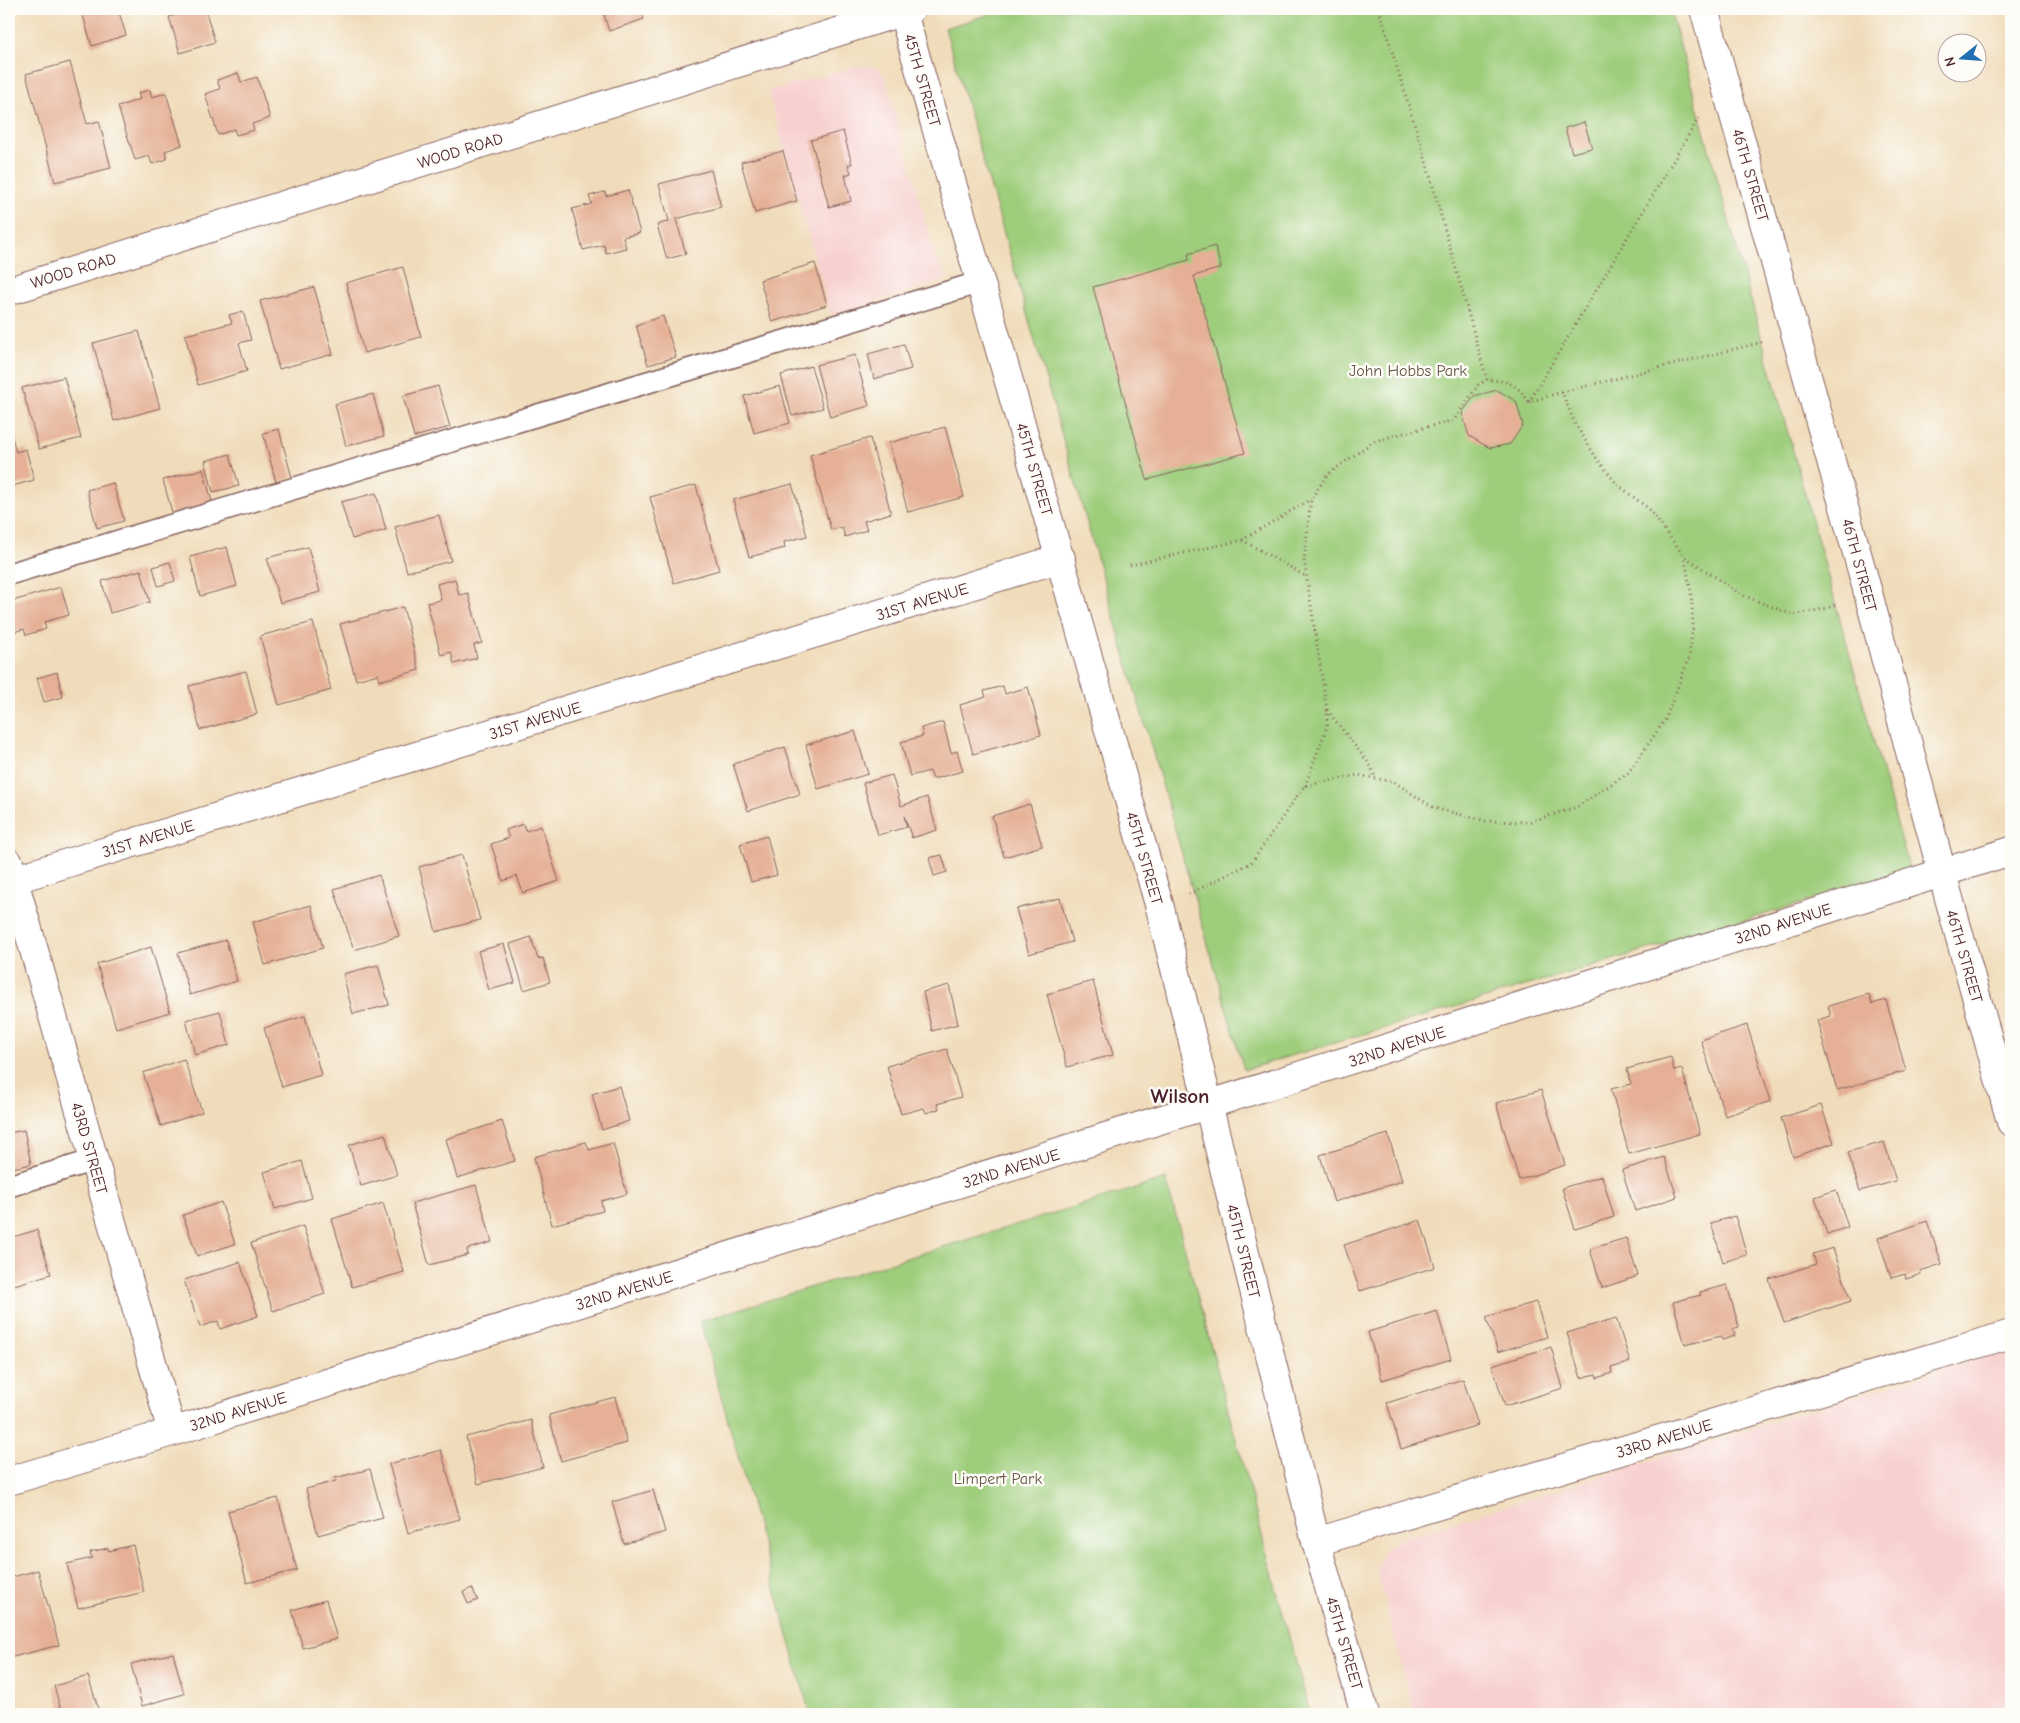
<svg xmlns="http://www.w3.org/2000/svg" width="2020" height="1723" font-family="'Comic Neue',sans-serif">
  <rect width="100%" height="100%" fill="#fdfcf7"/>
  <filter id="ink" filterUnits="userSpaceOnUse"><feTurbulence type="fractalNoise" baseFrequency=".02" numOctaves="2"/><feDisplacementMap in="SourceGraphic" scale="10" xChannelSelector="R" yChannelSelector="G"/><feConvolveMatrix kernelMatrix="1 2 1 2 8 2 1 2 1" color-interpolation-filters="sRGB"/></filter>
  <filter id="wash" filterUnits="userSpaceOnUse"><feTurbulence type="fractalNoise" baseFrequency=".0096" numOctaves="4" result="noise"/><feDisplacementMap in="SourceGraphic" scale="20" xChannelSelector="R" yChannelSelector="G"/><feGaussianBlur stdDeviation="1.12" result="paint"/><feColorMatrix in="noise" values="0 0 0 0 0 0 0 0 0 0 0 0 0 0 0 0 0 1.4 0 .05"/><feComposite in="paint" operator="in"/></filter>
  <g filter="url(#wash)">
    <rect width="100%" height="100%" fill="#f0dcba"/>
    <path fill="#f7d0cf" d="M869,66L880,70L886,80L936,259L948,279L831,315L768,91L855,67Z
      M2011,1348V1714H1414L1382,1591L1378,1568L1385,1548L1404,1538Z"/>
    <path fill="#9ecd7b" stroke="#747653" d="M1007,9H1670L1910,871L1244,1070L945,28Z
      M1166,1179L1310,1714H810L700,1321Z"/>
    <g id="blocks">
      <path fill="#e5b095" d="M81,9H118L126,35L92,46Z
        M195,9H205L215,42L180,53L169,17Z
        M602,9H640L644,19L609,31Z
        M70,62L87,124L99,121L111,168L55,182L26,74Z
        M238,73L241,82L257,77L270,118L252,124L254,130L236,135L234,129L218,135L205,94L220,89L217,80Z
        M150,90L152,97L166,93L182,145L165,151L167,159L152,164L149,156L135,160L118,107L140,99L138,93Z
        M1584,122L1592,148L1572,153L1565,128Z
        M843,131L852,164H848L851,173L845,175L851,201L829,207L811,140Z
        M783,151L797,201L755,213L741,162Z
        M711,170L721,207L676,219L686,254L667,259L657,225L669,221L659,184Z
        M628,190L640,233L623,237L626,248L606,253L604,245L583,250L572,209L592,204L589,196L605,192L606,196Z
        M1215,246L1221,268L1194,276L1245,453L1147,480L1093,287L1189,260L1188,254Z
        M815,263L827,305L772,322L760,280Z
        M403,267L421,337L364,353L346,283Z
        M314,287L333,354L279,369L260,301Z
        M243,311L251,340L239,343L247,371L198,385L185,335L232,323L229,315Z
        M663,316L676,357L648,365L636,325Z
        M139,331L160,408L114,421L93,343Z
        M904,344L911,369L874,379L868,354Z
        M855,355L869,406L830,417L816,365Z
        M811,366L823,408L792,416L781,375Z
        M64,377L81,438L39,449L22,388Z
        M438,386L450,427L414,437L403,396Z
        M780,386L790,423L754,433L744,396Z
        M1497,390L1516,401L1523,425L1510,444L1490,448L1469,436L1462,413L1474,396Z
        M373,394L384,436L346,446L335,404Z
        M9,426L16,452L26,449L34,480L9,487Z
        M945,427L964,497L908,512L889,443Z
        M279,429L292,478L276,482L263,433Z
        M870,438L891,513L864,521L867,530L845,537L842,527L831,530L810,455Z
        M230,454L239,486L213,492L205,461Z
        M203,469L215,512L175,523L163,480Z
        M113,483L124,521L97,528L87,490Z
        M792,484L807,536L784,542L785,548L749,557L733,500Z
        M696,485L719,570L674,583L650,497Z
        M376,493L386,530L352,539L341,502Z
        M439,515L451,561L407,572L395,527Z
        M227,547L237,586L200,596L190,557Z
        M308,547L320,592L280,603L267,558Z
        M170,562L175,581L158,586L153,567Z
        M141,570L150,602L110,613L102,581Z
        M455,579L459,595L468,593L482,643L474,645L477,658L454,664L451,652L441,655L427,603L441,600L437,584Z
        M61,587L69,615L44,622L46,629L26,635L24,629L9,633V602Z
        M403,607L419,670L379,681L378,674L356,680L340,624Z
        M313,622L331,690L279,705L260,636Z
        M246,671L257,714L200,730L189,686Z
        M57,672L63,697L44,702L37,678Z
        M1003,686L1005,694L1028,687L1041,735L973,754L960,705L986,697L984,691Z
        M943,722L951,753L957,751L963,771L933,779L930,771L910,776L901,742L923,736L921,728Z
        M855,731L868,774L818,789L806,745Z
        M785,747L800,794L748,811L733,764Z
        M892,775L901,806L927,797L937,830L912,838L904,816L907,827L878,835L863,783Z
        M1030,804L1042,846L1004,857L992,816Z
        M523,824L526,831L541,826L559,881L523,893L517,876L503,881L491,844L509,838L506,830Z
        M767,836L777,875L751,882L740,844Z
        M462,855L480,920L436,932L419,867Z
        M942,855L947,872L934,876L929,858Z
        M379,875L399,936L354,950L334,889Z
        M1060,898L1072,942L1029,954L1016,909Z
        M311,905L323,948L265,965L253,922Z
        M531,937L538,959L543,958L550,982L524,990L510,944Z
        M226,940L237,981L190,995L178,953Z
        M504,944L515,983L489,990L478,951Z
        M151,947L170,1012L116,1028L97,964Z
        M378,965L389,1005L353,1014L343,974Z
        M1093,981L1113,1055L1067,1067L1047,994Z
        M949,985L958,1024L932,1031L923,992Z
        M1869,994L1872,1004L1886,1000L1906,1071L1837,1090L1817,1020L1831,1016L1828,1006Z
        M220,1011L229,1045L195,1055L186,1020Z
        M305,1016L321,1075L282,1087L264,1028Z
        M1747,1025L1771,1101L1725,1116L1701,1040Z
        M947,1049L961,1097L937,1104L939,1109L926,1113L924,1108L901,1114L887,1066Z
        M1671,1057L1674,1071L1682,1069L1700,1134L1629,1154L1611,1089L1631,1084L1627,1069Z
        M184,1059L202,1112L161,1126L143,1073Z
        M619,1086L629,1121L602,1130L592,1094Z
        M1541,1090L1565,1165L1519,1180L1496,1103Z
        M1821,1105L1834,1143L1793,1157L1781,1118Z
        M502,1121L515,1161L457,1178L446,1139Z
        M24,1130L31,1164L9,1169V1133Z
        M385,1134L397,1175L361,1186L349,1145Z
        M1388,1134L1402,1181L1334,1202L1320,1155Z
        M586,1142L589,1150L613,1143L627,1194L601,1201L603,1211L552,1225L534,1157Z
        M1884,1142L1896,1181L1860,1191L1848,1152Z
        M1664,1157L1677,1197L1635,1211L1622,1170Z
        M302,1161L312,1198L275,1209L264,1172Z
        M1602,1176L1614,1217L1575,1229L1562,1188Z
        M476,1185L492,1242L467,1249L468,1255L429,1265L412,1203Z
        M1836,1190L1848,1227L1827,1234L1815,1197Z
        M221,1202L235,1244L197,1256L183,1215Z
        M383,1203L404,1272L352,1287L332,1219Z
        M1735,1216L1747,1255L1723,1262L1711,1223Z
        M1420,1220L1435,1267L1360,1291L1344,1245Z
        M1927,1221L1942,1264L1920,1271L1921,1274L1906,1279L1905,1274L1891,1278L1878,1238Z
        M303,1226L325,1294L273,1311L251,1243Z
        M37,1230L51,1274L11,1286L9,1278V1238Z
        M1626,1238L1638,1276L1602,1288L1590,1249Z
        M1833,1248L1851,1301L1784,1323L1769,1279L1816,1264L1813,1254Z
        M240,1262L258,1316L220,1329L218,1321L200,1327L184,1280Z
        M1727,1285L1739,1327L1733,1329L1735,1336L1722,1340L1721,1336L1685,1345L1673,1302L1701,1295L1700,1292Z
        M1536,1302L1547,1337L1498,1352L1486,1317Z
        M1437,1311L1451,1359L1382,1380L1368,1332Z
        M1616,1318L1630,1362L1611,1368L1612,1373L1597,1378L1596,1374L1581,1378L1567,1333Z
        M1551,1347L1563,1388L1505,1406L1492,1365Z
        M1463,1379L1478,1425L1401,1449L1387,1403Z
        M615,1397L627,1443L561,1461L549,1415Z
        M531,1420L543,1467L478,1484L466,1437Z
        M441,1450L460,1519L408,1533L389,1464Z
        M370,1469L383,1518L318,1535L306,1489L336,1481L335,1478Z
        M653,1490L665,1532L624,1544L612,1502Z
        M278,1498L297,1570L247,1583L228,1511Z
        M133,1545L144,1592L78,1608L67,1564L92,1558L90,1552L108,1548L109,1551Z
        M38,1570L59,1645L9,1658V1578Z
        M472,1588L478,1600L468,1604L463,1592Z
        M326,1600L337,1639L303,1648L292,1610Z
        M173,1653L184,1694L142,1706L131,1664Z
        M88,1676L100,1714H62L54,1686Z
        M2011,1702V1714H1998Z"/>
    </g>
  </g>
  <g filter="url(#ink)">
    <use href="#blocks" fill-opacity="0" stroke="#84615d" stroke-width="1"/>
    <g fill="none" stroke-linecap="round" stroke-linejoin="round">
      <g stroke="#84615d" stroke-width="24">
        <path id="lane" d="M9,574L981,282
          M9,1186L94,1160"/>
      </g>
      <g stroke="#84615d" stroke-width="30">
        <path id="street" d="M1704,9L1867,589L1942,873L2011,1122
          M9,863L172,1432
          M9,881L1061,558
          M9,1481L172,1432L2011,851
          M1316,1542L2011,1334"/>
      </g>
      <g stroke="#84615d" stroke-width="30">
        <path id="secondary" d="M902,9L1160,908L1316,1542L1365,1714
          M9,291L911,9"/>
      </g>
      <path stroke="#84615d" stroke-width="3" stroke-dasharray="1 4" stroke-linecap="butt" d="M1379,9L1425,158L1487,380C1509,380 1516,384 1529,402L1562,392L1575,424L1597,459L1617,484L1649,509L1684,556L1742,595L1793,615L1828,608L1838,603
        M1562,392L1763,342
        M1529,402L1700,116
        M1242,540L1311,499
        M1130,565L1242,540L1305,576
        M1327,710L1371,766L1375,778
        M1305,786L1327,727V710L1304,560L1311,499L1328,474L1374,441L1454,420L1478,385L1487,380
        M1189,894L1251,863L1304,786L1358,775L1394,782L1434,808L1486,821L1529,822L1577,807L1628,773L1665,720L1689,658L1693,625L1691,591L1684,557"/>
      <use href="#lane" stroke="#fff" stroke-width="21"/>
      <use href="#street" stroke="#fff" stroke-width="28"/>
      <use href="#secondary" stroke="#fff" stroke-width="28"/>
    </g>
  </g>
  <g text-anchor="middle" stroke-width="5" stroke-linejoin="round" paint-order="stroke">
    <g font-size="16" fill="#4a1f2b" stroke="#fdfcf7">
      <text transform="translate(923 80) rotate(74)" y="6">45TH STREET</text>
      <text transform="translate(460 150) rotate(-17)" y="6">WOOD ROAD</text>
      <text transform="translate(1751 175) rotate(74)" y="6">46TH STREET</text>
      <text transform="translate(73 270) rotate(-17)" y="6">WOOD ROAD</text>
      <text transform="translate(1035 469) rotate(74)" y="6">45TH STREET</text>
      <text transform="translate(1860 565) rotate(75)" y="6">46TH STREET</text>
      <text transform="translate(922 601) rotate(-17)" y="6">31ST AVENUE</text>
      <text transform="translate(535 720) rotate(-17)" y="6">31ST AVENUE</text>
      <text transform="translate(148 838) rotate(-17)" y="6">31ST AVENUE</text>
      <text transform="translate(1145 858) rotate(74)" y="6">45TH STREET</text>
      <text transform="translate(1783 923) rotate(-18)" y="6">32ND AVENUE</text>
      <text transform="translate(1965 956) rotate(74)" y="6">46TH STREET</text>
      <text transform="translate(1397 1046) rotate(-18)" y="6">32ND AVENUE</text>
      <text transform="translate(90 1148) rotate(74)" y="6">43RD STREET</text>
      <text transform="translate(1011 1168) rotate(-17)" y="6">32ND AVENUE</text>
      <text transform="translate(1244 1251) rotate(76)" y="6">45TH STREET</text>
      <text transform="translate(624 1290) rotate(-17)" y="6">32ND AVENUE</text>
      <text transform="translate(238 1411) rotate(-17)" y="6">32ND AVENUE</text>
      <text transform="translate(1664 1438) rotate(-17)" y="6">33RD AVENUE</text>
      <text transform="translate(1345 1643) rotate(74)" y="6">45TH STREET</text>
    </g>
    <g font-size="16" fill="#635343" stroke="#fdfcf7">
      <text x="1408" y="376">John Hobbs Park</text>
      <text x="998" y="1484">Limpert Park</text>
    </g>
    <g font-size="21" font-weight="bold" fill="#4a1f2b" stroke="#fdfcf7">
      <text x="1180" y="1103">Wilson</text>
    </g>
  </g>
  <rect width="2020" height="1723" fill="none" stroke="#fdfcf7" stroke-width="30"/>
  <g transform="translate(1962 58) rotate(253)"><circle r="24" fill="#fdfcf7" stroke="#b5a4a5"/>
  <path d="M0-4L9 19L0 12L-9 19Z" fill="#1f6fb2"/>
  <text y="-8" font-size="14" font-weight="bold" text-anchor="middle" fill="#4a1f2b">N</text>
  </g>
</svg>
